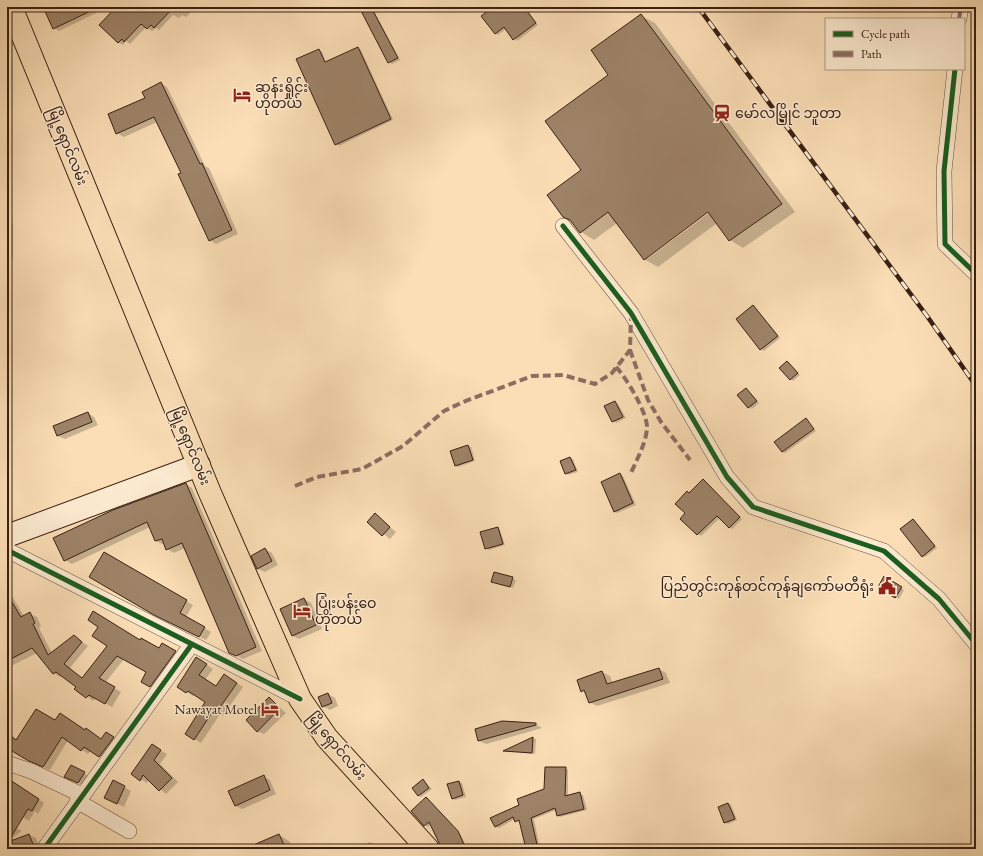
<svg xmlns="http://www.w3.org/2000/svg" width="983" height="856" font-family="'EB Garamond','Noto Sans Myanmar',serif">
  <rect width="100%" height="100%" fill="#fbdeb6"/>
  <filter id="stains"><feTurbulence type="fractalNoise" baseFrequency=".005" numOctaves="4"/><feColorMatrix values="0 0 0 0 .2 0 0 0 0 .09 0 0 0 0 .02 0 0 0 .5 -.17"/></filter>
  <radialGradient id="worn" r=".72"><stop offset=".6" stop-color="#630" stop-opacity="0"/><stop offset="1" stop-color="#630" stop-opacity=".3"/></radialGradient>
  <path fill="#0003" fill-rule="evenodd" d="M44,7H109L59,31L54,28Z
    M117,7H196L186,17L182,15L179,18L173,15L159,30L156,28L152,31L146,27L130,44L126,41L123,45L118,42Z
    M360,7H372L400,60L392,64L389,62Z
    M490,7H525L538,25L517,41L506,29L498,35L495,33Z
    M641,16L655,23L795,212L743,248L730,240L717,223L658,267L644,259L617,223L594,240L581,232L572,221L564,216L583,170L610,75ZM711,209L713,210L648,258V256Z
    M358,48L361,50L393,120L339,146L336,144L319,50L322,52L326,63Z
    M160,83L167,87L205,166L209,168L238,234L216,244L210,240L182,174L157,122L124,137L117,133Z
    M7,219L13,223V258H7Z
    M754,306L780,338L764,351L761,349Z
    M788,362L800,375L793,381L791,379Z
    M746,389L759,403L752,409L749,407Z
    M615,402L618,404L626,418L616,423L613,421Z
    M88,413L94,417L98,425L65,439L58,436L54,427Z
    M806,419L816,431L785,453L782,452Z
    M468,446L471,447L475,461L458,467L455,465Z
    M570,458L573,459L578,472L568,475L566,473L561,461Z
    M620,474L623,476L636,505L617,513L614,511Z
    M706,482L742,519L732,529L720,518L701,536L681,519L687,513V492L690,493Z
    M186,484L192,488L262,651L243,659L230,652L185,548L174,553L167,549L165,543L162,544L156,541L150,527L72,564L65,560Z
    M375,515L396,532L390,539L368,522Z
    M913,520L937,548L925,557L922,556Z
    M497,528L500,530L505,545L489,550L486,548Z
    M265,549L272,553L278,565L265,572L258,569L252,556Z
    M104,554L193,605L186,617L211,632L206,640L162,618Z
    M494,573L516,580L513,588L495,583Z
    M884,578L904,590L899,599L879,587Z
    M7,591L10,593L24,616L30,614L37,617L41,626L39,628L52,653L74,636L88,646L69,669L82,678L108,646L141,642L160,650L163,645L182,655L157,690L142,681L147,672L124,659L105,683L121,692L112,707L96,698L93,701L62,676L60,677L54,673L37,653L7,668Z
    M304,599L311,603L322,629L299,639L293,636Z
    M203,662L213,669L205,680L216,687L231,679L243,687L223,716L220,714L201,743L186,734L206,702L195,694L193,696L179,687Z
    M659,669L666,673L670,683L597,706L589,702L586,693L582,691L602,672L610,676L613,684Z
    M328,694L335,698L338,706L330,710L323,706Z
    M269,698L286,713L264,734L257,731Z
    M55,722L85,731L102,740L113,737L119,742L106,760L91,750L88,754L68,740L50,770L34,763L8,747L7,749V732L17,740Z
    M535,724L542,728L486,744L479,741Z
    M533,738L536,739L535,754L505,751Z
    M158,749L167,754L160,764L178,782L166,794L149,780L147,783L132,774Z
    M71,766L91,777L85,786L72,780Z
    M565,768L568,770V797L580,794L583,795L587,810L560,817L558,815L556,810L534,819L540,849H527L521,822L516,821L515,819L499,828L496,827L491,818L521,806L545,790Z
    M264,777L270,780L276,794L242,809L236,806Z
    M423,780L432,789L421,797L418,795Z
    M114,781L131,791L124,807L112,801Z
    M7,782L15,783L44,803L38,814L35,811L29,821L7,808Z
    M459,782L462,783L466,797L455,800L452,798Z
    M426,799L460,834L468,849H456L431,824L428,827L425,825Z
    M728,804L731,805L737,820L728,824L725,822Z
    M7,827L16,828L22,831L7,842Z
    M29,835L36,838L40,849H7V844Z
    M279,835L289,841L293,849H261Z
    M370,842L377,846L378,849H354Z
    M104,845H112L119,849H104Z"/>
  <path fill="#9e8368" stroke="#392013" d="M43,7H99L53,29Z
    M116,7H174L154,28L151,25L147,29L141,24L124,42L122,39L118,43L99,25Z
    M359,7H371L398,58L388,63Z
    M493,7H524L536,23L513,40L504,27L495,34L481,16Z
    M641,14L782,204L729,241L708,212L644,260L608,212L580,233L570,220L563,217L547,195L581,170L545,121L608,75L591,50Z
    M358,47L391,119L335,145L296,59L319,49L325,62Z
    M161,82L200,164L202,163L232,230L209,241L178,174L181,173L154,117L116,134L108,114L145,98L142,92Z
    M753,305L778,336L760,350L736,319Z
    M787,361L798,373L790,380L779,368Z
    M746,388L757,401L748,408L737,395Z
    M615,401L623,417L612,422L604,406Z
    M88,412L92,422L57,436L53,426Z
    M806,418L814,429L782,452L774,442Z
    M468,445L473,460L455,466L450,451Z
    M570,457L576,470L565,474L560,461Z
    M620,473L633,503L614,512L601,482Z
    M703,479L740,517L729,528L717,516L697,535L680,519L685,513L675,504L687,491L689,493Z
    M186,483L256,647L236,656L229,653L182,543L166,550L162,539L155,541L147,522L64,561L53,538L113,510Z
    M375,513L390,527L382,536L367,522Z
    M913,519L935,546L922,557L900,529Z
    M498,527L503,544L485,549L480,532Z
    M265,548L272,561L257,569L251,556Z
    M104,552L187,600L180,613L205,627L199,637L154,615L89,577Z
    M494,572L513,577L510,587L491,582Z
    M884,576L902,587L895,598L878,587Z
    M7,594L21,617L30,612L35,623L33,624L48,655L74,635L82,642L64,664L82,678L107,646L92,636L98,627L88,620L93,611L140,640L141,638L159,648L162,643L176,651L150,687L141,682L146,672L117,656L99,678L115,687L105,704L89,695L86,698L74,689L76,687L56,672L53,674L32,648L7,661Z
    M304,598L316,625L292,636L280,609Z
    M196,657L207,664L199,675L216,686L224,674L237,683L216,713L213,711L194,740L185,734L205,702L188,691L186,693L177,687Z
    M659,668L663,679L589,703L584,690L581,692L577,680L602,671L607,684Z
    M328,693L332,703L322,707L318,697Z
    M269,697L280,708L257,732L246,720Z
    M36,709L55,720L60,713L85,730L86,728L101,739L106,732L114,737L99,757L84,747L81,751L62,737L43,767L27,760L7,748V733L16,740Z
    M502,721L536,723V725L478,741L475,729Z
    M533,737L532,753L503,751Z
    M152,744L161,750L154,760L172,778L159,791L143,775L140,781L131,774Z
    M71,765L85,772L78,783L64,777Z
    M545,767H566L565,796L580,792L584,809L557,816L555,808L531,818L538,849H526L519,820L515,822L513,817L495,827L490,818L519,805L517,799L544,789Z
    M264,775L270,790L235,806L228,791Z
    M7,778L39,799L32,811L28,809L8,842L29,834L35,849H7Z
    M423,779L429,788L418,796L412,788Z
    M113,780L125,786L117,804L104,798Z
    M459,781L463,795L452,799L447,784Z
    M426,797L458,831L466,849H442L429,822L424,826L411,811Z
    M728,803L735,819L724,823L718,807Z
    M279,834L286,849H244Z"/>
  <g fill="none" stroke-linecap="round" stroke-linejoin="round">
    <g stroke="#6a503c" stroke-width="16">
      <path id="minor" d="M959,19L961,7
        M955,69L944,171L945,244L976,274
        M563,226L631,313L727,477L753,507L884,551L939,599L976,644
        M7,550L300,699
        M7,763L31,771L82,795
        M77,801L129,831
        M44,849L192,644"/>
    </g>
    <g stroke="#392013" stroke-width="24">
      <path id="secondary" d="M7,536L199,465"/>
    </g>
    <g stroke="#392013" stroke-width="24">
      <path id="trunk" d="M11,7L210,493L300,699L327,738L428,849"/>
    </g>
    <use href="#minor" stroke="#fcead0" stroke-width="15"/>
    <use href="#secondary" stroke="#fcead0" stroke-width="22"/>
    <use href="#trunk" stroke="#fbdeb6" stroke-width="22"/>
    <g stroke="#392013" stroke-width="4.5">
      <path id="rail" d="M698,7L927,316L976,386"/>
    </g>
    <use href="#rail" stroke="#fcead0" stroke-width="3" stroke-dasharray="9" stroke-linecap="butt"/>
    <path stroke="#8d6e63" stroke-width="4" stroke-dasharray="8 4" stroke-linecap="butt" d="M959,19L961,7
      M630,350L648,400L661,422L690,460
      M616,367C626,377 648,414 647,428C646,444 636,461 630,475
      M295,486L317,477L362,469L403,446L444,411L463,402L532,376L563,375L595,384L612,373L630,350L631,317"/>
    <g stroke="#fcead0" stroke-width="8">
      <path id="cycleway" d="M955,69L944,171L945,244L976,274
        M563,226L631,313L727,477L753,507L884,551L939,599L976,644
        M7,550L300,699
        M44,849L192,644"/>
    </g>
    <use href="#cycleway" stroke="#1b5e20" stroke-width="5"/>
  </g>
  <defs>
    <g id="hotel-bare" transform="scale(1.38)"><path d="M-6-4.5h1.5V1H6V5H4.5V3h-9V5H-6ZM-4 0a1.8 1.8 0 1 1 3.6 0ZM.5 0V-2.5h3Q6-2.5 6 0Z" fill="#8f2418" stroke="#fcead0" stroke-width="2.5" paint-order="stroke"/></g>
    <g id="station-bare" transform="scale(1.38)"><path d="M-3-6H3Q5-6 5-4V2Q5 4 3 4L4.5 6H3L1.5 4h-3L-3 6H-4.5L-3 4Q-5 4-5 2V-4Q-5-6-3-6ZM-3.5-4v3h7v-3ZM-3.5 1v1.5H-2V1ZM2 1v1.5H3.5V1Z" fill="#8f2418" stroke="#fcead0" stroke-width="2.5" paint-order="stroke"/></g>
    <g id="civic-bare" transform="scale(1.38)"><path d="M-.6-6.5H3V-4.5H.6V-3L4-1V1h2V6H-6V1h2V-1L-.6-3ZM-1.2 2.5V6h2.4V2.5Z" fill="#8f2418" stroke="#fcead0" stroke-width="2.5" paint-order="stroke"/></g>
  </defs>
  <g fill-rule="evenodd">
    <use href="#hotel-bare" x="242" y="95"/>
    <use href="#station-bare" x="722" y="113"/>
    <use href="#civic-bare" x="887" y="586"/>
    <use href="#hotel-bare" x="302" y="611"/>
    <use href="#hotel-bare" x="270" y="709"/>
  </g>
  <g text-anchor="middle" stroke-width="3" stroke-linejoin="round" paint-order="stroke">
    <g font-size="14" fill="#392013" stroke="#fcead0" text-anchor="start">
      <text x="255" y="92">ဆန်းရှိုင်း<tspan x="255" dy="16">ဟိုတယ်</tspan></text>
      <text x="735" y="118">မော်လမြိုင် ဘူတာ</text>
      <text x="874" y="591" text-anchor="end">ပြည်တွင်းကုန်တင်ကုန်ချကော်မတီရုံး</text>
      <text x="315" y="608">ပြုံးပန်းဝေ<tspan x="315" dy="16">ဟိုတယ်</tspan></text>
      <text x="257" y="714" text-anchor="end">Nawayat Motel</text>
    </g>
    <g font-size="14" fill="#392013" stroke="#fcead0">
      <text transform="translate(68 146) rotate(68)" y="5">မြို့ရှောင်လမ်း</text>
      <text transform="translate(191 446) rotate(68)" y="5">မြို့ရှောင်လမ်း</text>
      <text transform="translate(337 746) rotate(50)" y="5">မြို့ရှောင်လမ်း</text>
    </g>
  </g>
  <rect width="983" height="856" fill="none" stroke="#fbdeb6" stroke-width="24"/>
  <rect x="8" y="8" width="967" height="840" fill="none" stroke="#392013" stroke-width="2"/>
  <rect x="12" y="12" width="959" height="832" fill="none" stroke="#392013"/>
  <rect x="825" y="18" width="140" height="52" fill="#fcead0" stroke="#ae9984"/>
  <rect x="833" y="31" width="20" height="6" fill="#1b5e20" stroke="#ae9984"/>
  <text x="861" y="38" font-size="12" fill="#392013">Cycle path</text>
  <rect x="833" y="51" width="20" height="6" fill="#8d6e63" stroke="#ae9984"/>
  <text x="861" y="58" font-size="12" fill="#392013">Path</text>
  <rect width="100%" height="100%" filter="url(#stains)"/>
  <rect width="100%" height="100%" fill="url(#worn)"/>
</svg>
